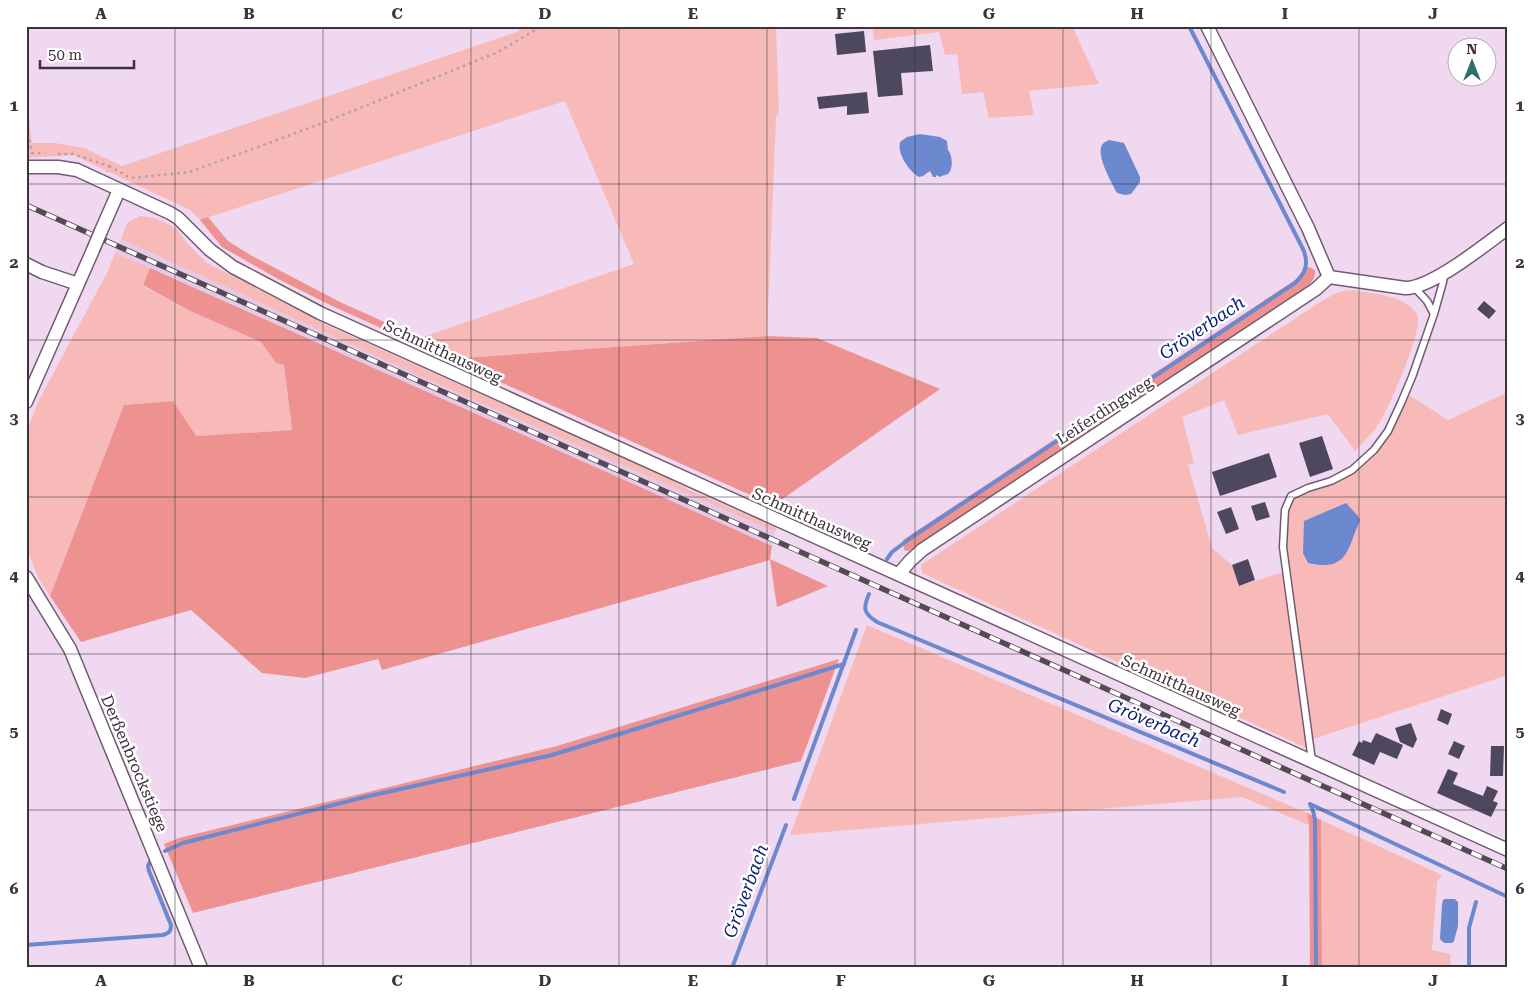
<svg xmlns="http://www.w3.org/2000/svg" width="1534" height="994" font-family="'Roboto Serif',serif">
  <rect width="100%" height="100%" fill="#efd8f0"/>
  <path fill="#e5c9e8" d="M121,239L431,381L775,532L772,546L115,253Z"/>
  <path fill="#f8bab8" d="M523,26H776L779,112L776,117L767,336L465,358L420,338L634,264L565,101L200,220L190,210L73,155L26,158V96L32,143H55L84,148L122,166L517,32Z
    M873,26H1072L1099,84L1029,91L1034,115L989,118L983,92L962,94L957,54L945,55L939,32L874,40Z
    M140,216L155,218L176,228L188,244L207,263L280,300L326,325L667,477L689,490L776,527L775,532L431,381L121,239L127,223Z
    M115,253L150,268L143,286L190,311L261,342L276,363L284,365L292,430L195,436L173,401L124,405L50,596L38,577L26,547V432L39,400L107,273Z
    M1350,290C1369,293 1406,295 1417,314C1425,327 1389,407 1380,422C1373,433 1363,442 1355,451L1328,414L1238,435L1224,400L1182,417L1194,463L1188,465L1212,548L1232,565L1239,586L1287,571L1285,510L1291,496L1352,470L1374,450L1406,393L1448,420L1508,392V675L1310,740L1311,750L922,573L921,565L1317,304C1327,298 1337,291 1350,290Z
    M867,625L1307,813L1309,825L1242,797L790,835Z
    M1321,820L1442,875L1437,882L1432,950L1450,954L1451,968H1322Z"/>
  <path fill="#ee9291" d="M208,217L228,241L252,256L340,302L464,358L767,336L817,338L940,389L781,500L779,508L330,305L278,279L222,247L200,220Z
    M1304,267H1309L1315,270C1316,282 1305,289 1297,295L909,551L904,550L903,540L1295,280L1302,274Z
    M150,268L772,546L770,559L828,586L777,607L770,560L382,670L378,659L305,678L262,673L191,610L81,642L50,596L124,405L173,401L196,436L292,430L284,365L276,363L261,342L190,311L143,285Z
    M839,659L801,761L193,913L164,844L179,838L557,746Z
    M1307,813L1321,820L1322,968H1310L1309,825Z"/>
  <path fill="#6c88cf" d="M920,134L940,137L947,141L948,150C952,154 954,169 948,174C946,175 943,175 940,177L936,175V177H933L930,171L923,176L919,177C909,171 897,154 900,142L907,137Z
    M1109,140L1124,143L1140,177V182L1131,194L1125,195L1117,193C1112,183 1098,159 1101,148C1102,143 1105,142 1109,140Z
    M1346,503L1358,516L1360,520C1347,550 1348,572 1308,563L1303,553L1304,521Z
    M1445,899H1455L1458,902V926L1454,941L1452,943H1444L1440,939L1442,905L1443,900Z"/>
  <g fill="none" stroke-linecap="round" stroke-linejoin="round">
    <path stroke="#6c88cf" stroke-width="4" d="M887,559L892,552L912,537L1295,283C1306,273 1309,263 1303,249L1189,26
      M869,594C863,608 863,613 877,622L1284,792
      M794,799L856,630
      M1310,804L1508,897
      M1310,804L1313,811L1315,820L1316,968
      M165,851L183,843L365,797L552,755L844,664
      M26,945L163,935C169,933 171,932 171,925L149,871L148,866L150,862
      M732,968L786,825
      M1469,968V928L1476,902"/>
  </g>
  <path fill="#4d475f" d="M864,31L866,52L837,55L835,34Z
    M930,45L933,71L901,73L903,95L878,97L873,51Z
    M867,92L869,113L847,115V106L819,109L817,97Z
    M1484,301L1496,311L1489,319L1477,309Z
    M1322,436L1333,469L1310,477L1299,443Z
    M1269,453L1277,477L1220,496L1212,472Z
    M1265,502L1270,517L1256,521L1251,506Z
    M1231,507L1239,529L1226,534L1217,512Z
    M1248,559L1255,580L1239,586L1232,565Z
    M1441,709L1452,714L1448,725L1437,720Z
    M1411,723L1417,739L1413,748L1400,742L1395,728Z
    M1376,733L1403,745L1397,759L1380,752L1374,765L1352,755L1359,741L1362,743L1363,740L1371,743Z
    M1454,741L1465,746L1459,759L1448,754Z
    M1491,746H1504L1503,776H1490Z
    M1448,769L1458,773L1453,784L1483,796L1487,786L1498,791L1493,801L1498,803L1491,817L1437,793Z"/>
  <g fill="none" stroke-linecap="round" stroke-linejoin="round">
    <g stroke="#6f5c71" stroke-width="9">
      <path id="service" d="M1434,314L1443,282L1444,274
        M1312,761L1283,547L1285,510L1291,496L1308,488L1331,481L1352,470L1374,450L1388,431L1401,403L1412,377L1434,314L1427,301L1414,287"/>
    </g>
    <g stroke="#6f5c71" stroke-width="15">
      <path id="minor" d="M1207,26L1308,228L1329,277
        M26,167H58L77,170L170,213L178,218L210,250L233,267L320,313L1508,850
        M101,231L119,190
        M26,264L42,272L78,284
        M26,402L93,250
        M899,574L910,561L922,550L1316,289L1329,277L1405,288C1431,289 1486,244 1508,228
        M26,577L70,649L201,968"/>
    </g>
    <path stroke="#b19fb1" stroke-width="2.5" stroke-dasharray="2.5 4" stroke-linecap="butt" d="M26,127L32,153H45
      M58,154H73L109,166L107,172
      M109,166L131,178L190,172L328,121L498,52L542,26"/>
    <use href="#service" stroke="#fff" stroke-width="6"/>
    <use href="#minor" stroke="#fff" stroke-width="12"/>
    <g stroke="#544954" stroke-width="5.5">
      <path id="rail" d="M26,205L1508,869"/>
    </g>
    <use href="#rail" stroke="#fff" stroke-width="4" stroke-dasharray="11" stroke-linecap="butt"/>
    <g stroke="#6f5c71" stroke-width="15" stroke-linecap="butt">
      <path id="minor-bridge" d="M93,250L101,231"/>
    </g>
    <use href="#minor-bridge" stroke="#fff" stroke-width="12"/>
  </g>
  <path fill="none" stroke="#3c333c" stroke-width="1" stroke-opacity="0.55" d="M175,26V968M323,26V968M471,26V968M619,26V968M767,26V968M915,26V968M1063,26V968M1211,26V968M1359,26V968M26,184H1508M26,340H1508M26,497H1508M26,654H1508M26,810H1508"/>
  <g text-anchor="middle" stroke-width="5" stroke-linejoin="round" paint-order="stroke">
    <g font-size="16" fill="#3c333c" stroke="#fff">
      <text transform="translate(443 351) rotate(25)" y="6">Schmitthausweg</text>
      <text transform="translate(1104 410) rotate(-33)" y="6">Leiferdingweg</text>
      <text transform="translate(812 518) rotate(24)" y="6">Schmitthausweg</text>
      <text transform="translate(1181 685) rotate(24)" y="6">Schmitthausweg</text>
      <text transform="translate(135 763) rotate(67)" y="6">Derßenbrockstiege</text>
    </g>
    <g font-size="18" font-style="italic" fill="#0f2174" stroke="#fff">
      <text transform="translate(1202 328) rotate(-34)" y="6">Gröverbach</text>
      <text transform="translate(1154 723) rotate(23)" y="6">Gröverbach</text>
      <text transform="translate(746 891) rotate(-70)" y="6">Gröverbach</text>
    </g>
  </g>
  <rect width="1534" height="994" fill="none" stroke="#ffffff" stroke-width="55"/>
  <g transform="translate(1472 62)"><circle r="24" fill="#ffffff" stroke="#b1adb1"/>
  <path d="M0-4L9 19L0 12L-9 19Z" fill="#2b7166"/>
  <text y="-8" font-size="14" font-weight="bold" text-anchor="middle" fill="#3c333c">N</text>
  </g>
  <path d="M40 60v8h94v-8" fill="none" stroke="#3c333c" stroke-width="2.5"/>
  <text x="48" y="60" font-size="15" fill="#3c333c" stroke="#ffffff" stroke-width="4" paint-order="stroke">50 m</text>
  <rect x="28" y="28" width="1478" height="938" fill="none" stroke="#3c333c" stroke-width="2"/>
  <g font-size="16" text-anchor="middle" font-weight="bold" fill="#3c333c">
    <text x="101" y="19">A</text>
    <text x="249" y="19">B</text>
    <text x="397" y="19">C</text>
    <text x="545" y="19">D</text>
    <text x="693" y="19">E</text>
    <text x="841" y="19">F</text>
    <text x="989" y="19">G</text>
    <text x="1137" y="19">H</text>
    <text x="1285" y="19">I</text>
    <text x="1433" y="19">J</text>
    <text x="14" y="111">1</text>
    <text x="1520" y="111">1</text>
    <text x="14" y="268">2</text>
    <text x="1520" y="268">2</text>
    <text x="14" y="424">3</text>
    <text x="1520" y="424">3</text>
    <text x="14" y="581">4</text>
    <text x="1520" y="581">4</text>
    <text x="14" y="737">5</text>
    <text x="1520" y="737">5</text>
    <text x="14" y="894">6</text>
    <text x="1520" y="894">6</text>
    <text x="101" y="986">A</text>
    <text x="249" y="986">B</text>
    <text x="397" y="986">C</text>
    <text x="545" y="986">D</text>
    <text x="693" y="986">E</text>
    <text x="841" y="986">F</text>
    <text x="989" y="986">G</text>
    <text x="1137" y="986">H</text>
    <text x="1285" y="986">I</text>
    <text x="1433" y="986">J</text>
  </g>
</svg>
